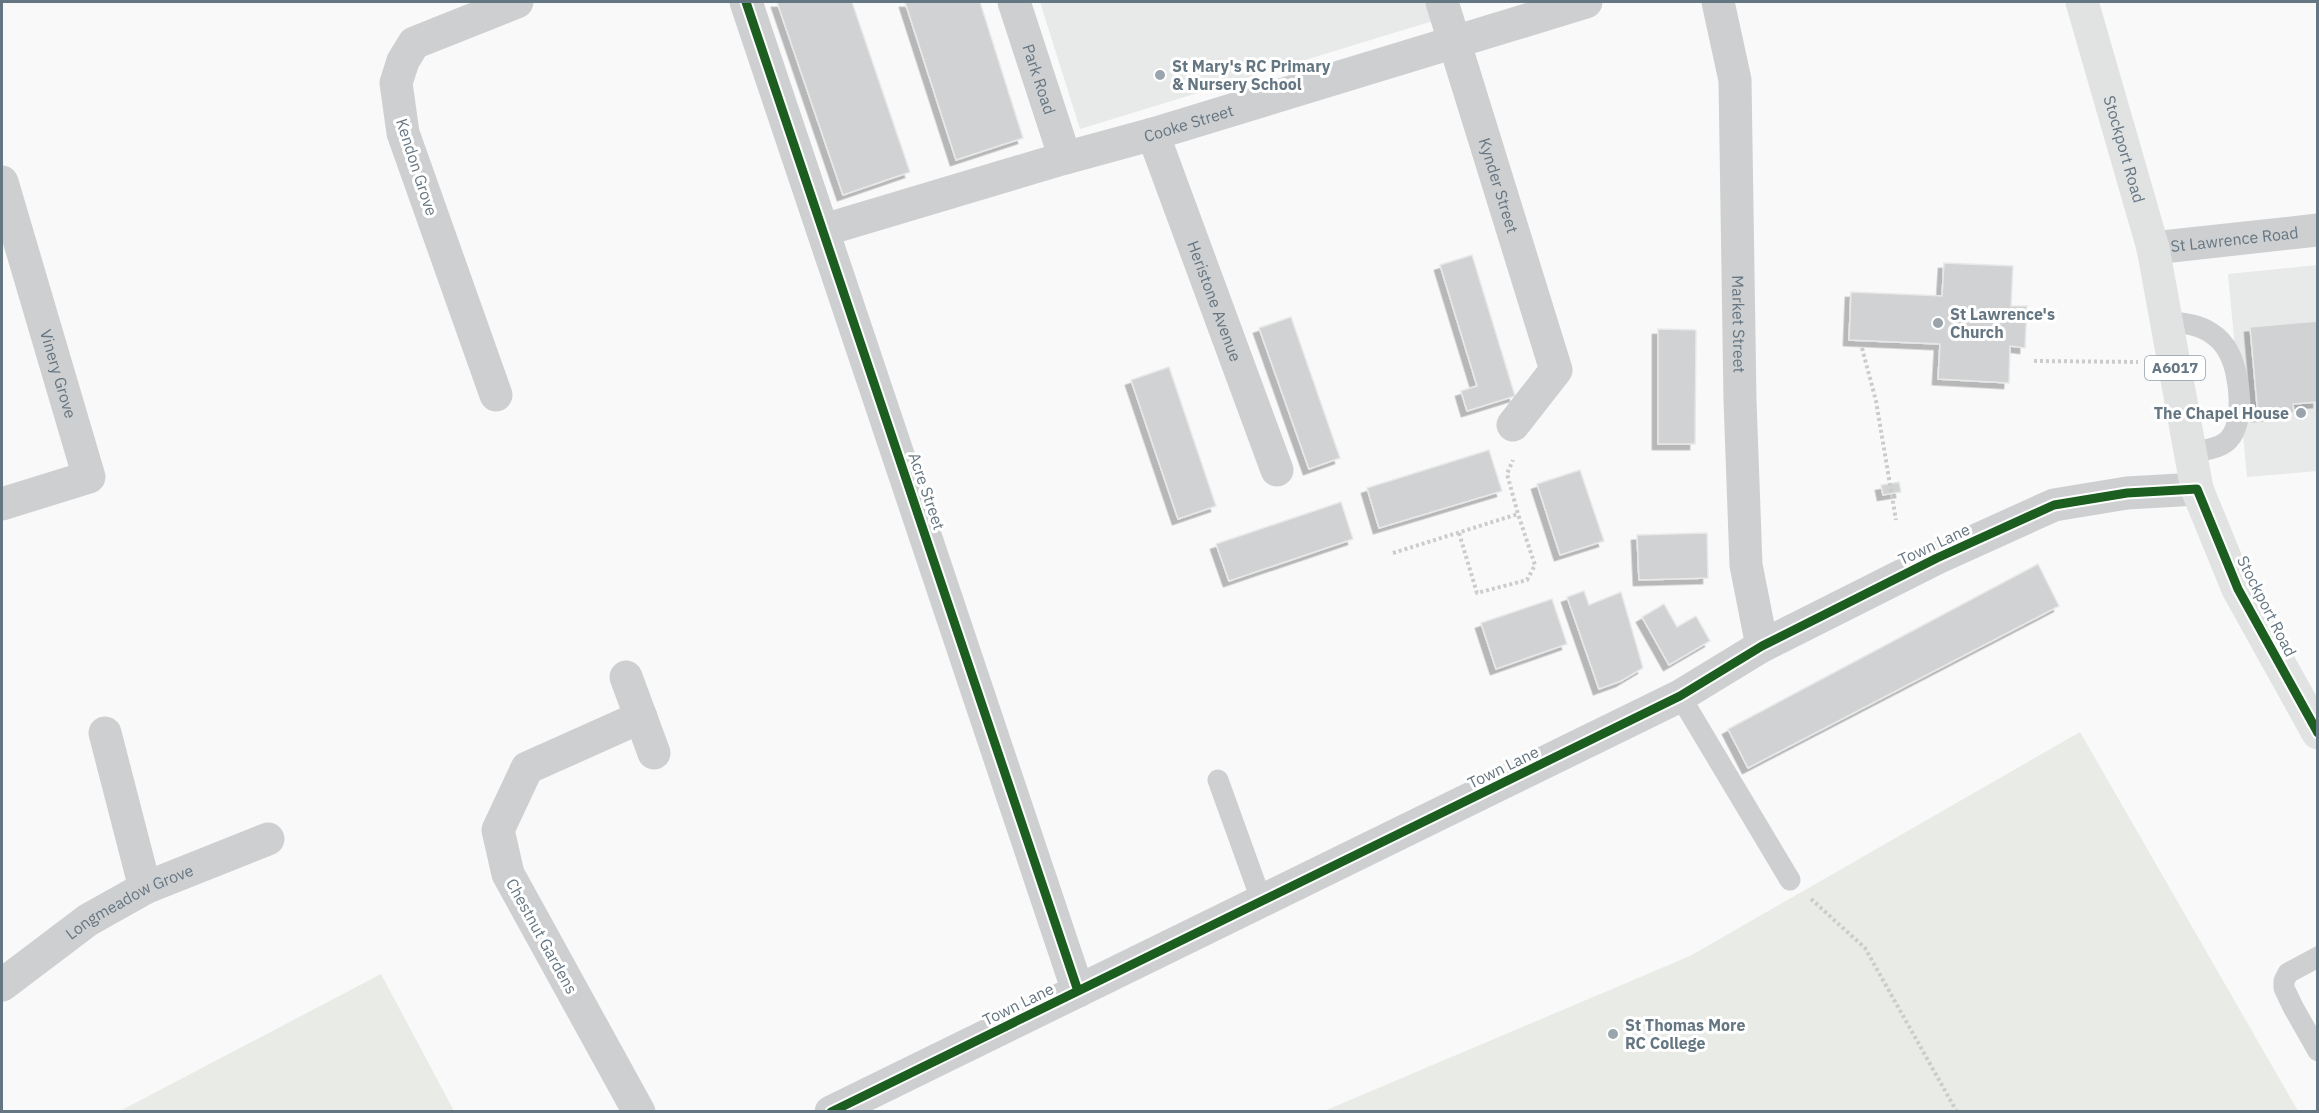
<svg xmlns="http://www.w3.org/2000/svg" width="2319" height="1113" font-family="'IBM Plex Sans',sans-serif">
  <defs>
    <filter id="shadow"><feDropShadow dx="-5.5" dy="5.5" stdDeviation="0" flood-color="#0004"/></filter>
  </defs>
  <rect width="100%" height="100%" fill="#f9f9f9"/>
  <path fill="#e8e9e9" d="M1040,2H1430L1436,20L1080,129Z
    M2317,265V471L2247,477L2228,274Z"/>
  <path fill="#e8ebe6" d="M2080,732L2298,1111H1324L1690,956Z
    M381,974L454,1111H120Z"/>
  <path fill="#d0d2d3" stroke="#e8e8e8" stroke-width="1.5" filter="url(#shadow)" d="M777,2H852L910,172L843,195Z
    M905,2H980L1023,138L956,160Z
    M1472,255L1515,396L1467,411L1461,391L1477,386L1440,265Z
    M1944,263L2013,266L2011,306H2027L2025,348L2010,346L2009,383L1938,379L1940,344L1849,340L1851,292L1942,296Z
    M1291,317L1340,458L1309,469L1259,328Z
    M2318,321V402L2293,404L2294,413L2258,416L2250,327Z
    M1658,329L1696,330L1695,444H1658Z
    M1169,367L1216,506L1178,519L1131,380Z
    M1489,450L1502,491L1379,528L1367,488Z
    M1580,470L1604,541L1560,555L1537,484Z
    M1899,482L1901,492L1883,495L1881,485Z
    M1341,502L1353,539L1229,581L1216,544Z
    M1707,533L1708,578L1639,580L1637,535Z
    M2038,564L2059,606L1748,768L1728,729Z
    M1584,591L1589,605L1621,592L1643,668L1621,681L1599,689L1567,597Z
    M1552,599L1567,644L1496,669L1481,623Z
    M1664,604L1677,627L1696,616L1710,641L1669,665L1642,617Z"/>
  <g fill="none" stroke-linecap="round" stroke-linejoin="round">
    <path stroke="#cbcccd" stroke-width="4" stroke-dasharray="3 3" stroke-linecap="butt" d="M1862,348L1876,401L1896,520
      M2034,361L2138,362
      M1459,533L1477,593L1527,580L1535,565L1518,514
      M1393,553L1518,514L1507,474L1513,460
      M1811,899L1865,948L1957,1112"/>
    <path stroke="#cecfd0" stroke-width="21" d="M2166,321C2181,323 2198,324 2211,333C2219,338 2225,345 2229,353C2240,374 2246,426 2226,442C2217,449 2201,451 2190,453
      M1680,696L1790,880
      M1218,780L1262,902
      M2318,957L2288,973L2284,981V988L2293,1007L2318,1051"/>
    <g stroke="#cecfd0" stroke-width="33">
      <path d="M746,2L1078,991"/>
      <path id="s1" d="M1014,2L1065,158"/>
      <path id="s2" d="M1442,2L1556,370L1513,425"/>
      <path id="s3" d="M1718,2L1735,80L1740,400L1746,565L1762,646"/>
      <path id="s4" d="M1153,134L1277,470"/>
      <path id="s5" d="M2,182L89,477L2,504"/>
      <path id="s6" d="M824,230L1065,158L1153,134L1586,2"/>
      <path id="s7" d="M2153,248L2318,230"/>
      <path d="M496,395L403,133L396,83L403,61L414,43L517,2"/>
      <path d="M626,677L654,753"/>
      <path d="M105,733L145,888"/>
      <path id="s8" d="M2,985L88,920L145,888L268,839"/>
      <path d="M639,1112L508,874L498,830L527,768L641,717"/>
      <path d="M831,1112L1680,696L1762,646L1937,558L2054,505L2127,493L2197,489"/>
    </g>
    <path stroke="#e1e2e2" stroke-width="33" id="s9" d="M2082,2L2153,248L2197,489L2238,589L2318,733"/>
    <g stroke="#fff" stroke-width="13">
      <path id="cycleway" d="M746,2L1078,991
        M831,1112L1680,696L1762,646L1937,558L2054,505L2127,493L2197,489L2238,589L2318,733"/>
    </g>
    <use href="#cycleway" stroke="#1b5e20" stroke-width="9"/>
  </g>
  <g fill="#99a4ac" stroke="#fff" stroke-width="2">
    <circle cx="1160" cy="75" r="6"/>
    <circle cx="1938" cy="323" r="6"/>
    <circle cx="2301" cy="413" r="6"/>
    <circle cx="1613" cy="1034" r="6"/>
  </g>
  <g text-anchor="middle" stroke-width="6" stroke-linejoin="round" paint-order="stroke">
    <rect fill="#fff" stroke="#939fa8" stroke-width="1.5" x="2145" y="356" width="60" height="24" rx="4.5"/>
    <g font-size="15" font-weight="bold" fill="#657683">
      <text x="2175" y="373">A6017</text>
    </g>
    <g font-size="16" font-weight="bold" fill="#657683" stroke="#fff" text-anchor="start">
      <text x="1172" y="72">St Mary's RC Primary<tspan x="1172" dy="18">&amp; Nursery School</tspan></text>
      <text x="1950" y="320">St Lawrence's<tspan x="1950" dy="18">Church</tspan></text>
      <text x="2289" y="419" text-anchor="end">The Chapel House</text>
      <text x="1625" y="1031">St Thomas More<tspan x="1625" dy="18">RC College</tspan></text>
    </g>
    <g font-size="16" fill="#657683" stroke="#fff">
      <text dy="6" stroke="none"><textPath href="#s1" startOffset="81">Park Road</textPath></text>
      <text dy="6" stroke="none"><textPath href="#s6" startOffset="380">Cooke Street</textPath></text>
      <text dy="6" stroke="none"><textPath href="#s9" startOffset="153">Stockport Road</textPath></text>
      <text transform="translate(417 167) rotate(72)" y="6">Kendon Grove</text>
      <text dy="6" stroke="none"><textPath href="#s2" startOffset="192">Kynder Street</textPath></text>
      <text dy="6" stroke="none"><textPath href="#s7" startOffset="82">St Lawrence Road</textPath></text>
      <text dy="6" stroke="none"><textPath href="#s4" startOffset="178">Heristone Avenue</textPath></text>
      <text dy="6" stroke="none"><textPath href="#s3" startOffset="324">Market Street</textPath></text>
      <text dy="6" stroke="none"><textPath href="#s5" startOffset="200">Vinery Grove</textPath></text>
      <text transform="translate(927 491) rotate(71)" y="6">Acre Street</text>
      <text transform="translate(1934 544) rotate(-25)" y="6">Town Lane</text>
      <text transform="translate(2267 606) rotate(63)" y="6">Stockport Road</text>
      <text transform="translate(1503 767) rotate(-26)" y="6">Town Lane</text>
      <text dy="6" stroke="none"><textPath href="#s8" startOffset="153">Longmeadow Grove</textPath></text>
      <text transform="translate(542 936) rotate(61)" y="6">Chestnut Gardens</text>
      <text transform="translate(1018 1004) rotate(-26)" y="6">Town Lane</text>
    </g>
  </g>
  <rect width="2319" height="1113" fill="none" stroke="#657683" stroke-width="6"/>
</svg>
